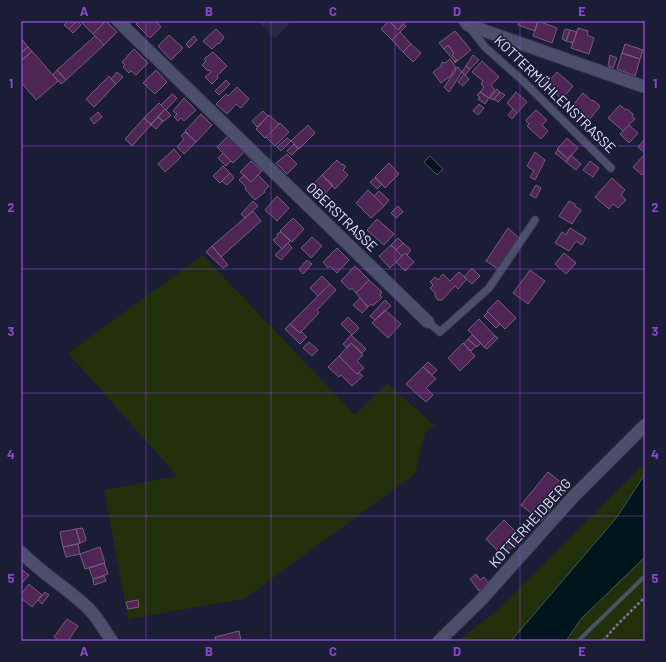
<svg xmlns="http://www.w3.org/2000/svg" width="666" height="662" font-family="Barlow,sans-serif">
  <rect width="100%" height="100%" fill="#1b1d36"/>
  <path fill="#242746" d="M258,21H292L275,38Z"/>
  <path fill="#212f0a" d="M203,255L355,415L387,383L435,426L426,430L415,474L244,599L128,619L104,490L177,476L68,353Z
    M645,463V641H457L492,615Z"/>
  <path fill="#00151b" stroke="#45545e" d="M430,156L443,169L437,175L424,162Z
    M645,474V557L581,619L566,641H511L617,517Z"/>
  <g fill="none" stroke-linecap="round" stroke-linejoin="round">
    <path stroke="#45545e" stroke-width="4" d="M578,641L645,576"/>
  </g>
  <path fill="#4f2555" stroke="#755f78" d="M68,21H77L69,29L64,25Z
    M77,21L81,25L73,33L69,29Z
    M85,21H106L93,34L82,23Z
    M106,21L117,32L104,45L93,34Z
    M139,21H156L161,27L150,38L136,24Z
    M389,21H406L398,30Z
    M389,21L398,30L403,24L406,26L392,40L381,29Z
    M519,21H538L535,31L518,25Z
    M538,21L557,28L552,43L533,36Z
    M578,28L588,31L587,35L594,38L589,54L571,48Z
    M216,29L224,37L219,44L218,43L212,49L203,41Z
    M565,29L570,30L566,41L562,39Z
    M570,30L577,32L573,43L566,41Z
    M455,31L471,50L455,63L454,61L457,60L452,55L454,53L448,45L444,49L439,43Z
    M400,32L411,44L403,52L392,40Z
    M169,35L183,48L171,60L158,46Z
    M95,36L104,45L66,80L57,70Z
    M194,36L197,40L189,48L186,44Z
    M21,38L28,47L21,53Z
    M411,44L421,53L413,62L403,52Z
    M625,44L643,50L640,59L622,53Z
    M448,45L454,53L452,55L457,60L455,62L444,49Z
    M28,47L32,51L21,61V53Z
    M134,49L148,63L136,75L131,71L129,73L123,67L125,65L122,62Z
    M32,51L58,81L36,100L21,82V61Z
    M213,52L227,66L217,76L218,78L212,84L205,77L211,72L209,70L208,71L202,65L206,61L204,59Z
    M622,53L640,59L635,76L617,69Z
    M473,55L479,60L470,69L466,66Z
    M610,55L617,58L613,68L608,66Z
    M450,59L456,68L452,73L453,74L441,83L433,72L441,66L442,62L445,63Z
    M482,61L499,77L491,85L495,90L489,98L480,92L484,87L481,84L483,81L472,72Z
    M466,66L470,69L465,75L462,72Z
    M458,67L462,72L449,92L444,87L453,74L456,71L455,69Z
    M57,70L66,80L61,84L53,75Z
    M156,70L167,82L155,94L143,83Z
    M117,72L123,77L116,84L111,79Z
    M557,72L573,86L562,99L540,80L545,75L550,80Z
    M464,74L469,79L463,86L458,82Z
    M109,76L116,84L94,107L86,99Z
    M226,80L230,84L219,95L215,91Z
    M237,87L249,99L241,108L236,104L227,114L216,104L226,94L228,96Z
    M497,89L500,92L493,100L490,98Z
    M480,92L489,98L485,104L478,99L480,97L477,95Z
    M500,92L505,95L498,102L494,99Z
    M516,92L527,102L517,113L507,103Z
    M583,93L592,101L593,100L600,106L590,119L579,110L578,112L572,106Z
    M172,94L177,98L166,110L161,105Z
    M184,98L196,110L184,121L181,118L178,121L174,117L177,114L173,111Z
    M159,103L165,109L151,124L144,118Z
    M479,104L484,108L478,115L473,111Z
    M620,105L626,110L627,109L633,114L632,116L635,119L623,131L608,118Z
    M165,109L171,115L163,122L158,117Z
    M513,109L517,113L512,119L508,115Z
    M536,110L547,120L542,125L548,131L541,139L527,126L529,124L526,121L527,119Z
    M263,111L268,116L257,127L252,121Z
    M98,112L102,117L94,124L90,119Z
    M201,114L212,125L196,142L185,131Z
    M269,115L279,124L265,138L256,129Z
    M158,117L163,121L156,129L151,125Z
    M144,118L151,125L132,146L125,139Z
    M280,123L289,132L275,146L266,137Z
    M308,125L315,133L299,149L291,141Z
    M629,125L638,133L629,143L620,134Z
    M185,132L196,142L184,154L177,147L184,139L181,136Z
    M228,136L244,152L233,163L217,147Z
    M287,138L291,141L281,151L277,147Z
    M567,138L578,148L568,159L557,149Z
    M644,140L645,141V153L638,147Z
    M294,144L298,149L292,155L287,151Z
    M174,149L181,157L165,172L158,164Z
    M558,150L568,159L566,162L555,153Z
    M535,152L545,160L535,180L530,177L534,171L527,166Z
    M223,153L231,161L226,166L218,158Z
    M287,154L297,164L287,174L276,163Z
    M645,154V172L642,175L633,167Z
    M571,155L581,164L576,170L566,162Z
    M337,160L342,165L343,164L346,167L343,170L348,175L335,189L322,175Z
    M251,161L262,171L251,182L240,172Z
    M590,161L599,168L593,177L583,170Z
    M389,163L399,174L385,188L375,177Z
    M223,166L230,173L220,183L213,176Z
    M230,173L234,178L227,185L222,181Z
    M244,175L251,182L258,175L269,186L264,191L265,192L255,200L245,189L246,187L239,180Z
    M322,175L333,185L321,198L310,188Z
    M375,178L382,184L377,189L370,182Z
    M612,178L625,190L621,195L626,200L618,208L613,204L609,209L595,197Z
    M536,185L541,188L536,198L530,195Z
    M368,190L384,206L371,218L356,203Z
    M379,191L389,200L384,206L374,196Z
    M277,196L289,208L277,221L265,210Z
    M253,201L258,206L245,218L241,214Z
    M569,201L575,204V206L581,210L572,224L559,216Z
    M398,206L403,212L396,218L391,213Z
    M253,211L261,221L221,257L212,246Z
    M293,218L304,229L292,242L280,231Z
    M377,219L394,234L384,245L367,230Z
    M508,228L519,238L498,269L486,261Z
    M570,228L586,238L582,245L576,241L569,251L555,243L562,232L566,235Z
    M281,232L290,241L282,249L273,240L278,236L277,234Z
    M312,237L322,246L311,258L301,248Z
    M398,238L403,243L396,250L391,245Z
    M288,243L292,248L281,260L275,255Z
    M403,243L411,250L407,255L405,253L402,256L396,250Z
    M391,245L402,256L390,268L379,256Z
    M212,246L228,265L223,268L206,252Z
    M337,248L349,260L337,273L330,266L328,268L323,262Z
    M405,253L414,262L405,271L396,262Z
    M564,253L576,263L566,274L555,264Z
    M307,260L312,264L303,274L299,269Z
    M355,266L369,280L356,293L352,288L350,290L341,281Z
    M472,268L480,276L472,284L464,277Z
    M530,270L545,281L528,304L513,293Z
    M459,272L467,279L458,289L455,286L442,300H438L435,296V293L430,288L433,285L430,282L435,277L438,280L443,274L450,281Z
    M322,276L330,284L318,296L310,288Z
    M369,280L382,292L380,295L382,297L373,306L371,304L368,307L356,293Z
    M330,284L336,290L317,310L319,313L300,333L290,324Z
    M360,298L368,307L362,313L353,305Z
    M385,300L391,306L375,320L370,316Z
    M498,300L516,318L505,329L487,311Z
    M385,310L401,324L388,338L372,323Z
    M488,312L500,324L496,328L484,316Z
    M348,317L359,328L352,335L341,324Z
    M479,319L495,336L484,347L468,330Z
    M290,324L300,333L301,331L307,337L300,344L285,329Z
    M351,335L366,349L362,353L351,343L347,348L343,344Z
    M472,335L481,343L477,347L468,339Z
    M495,336L498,338L487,349L484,347Z
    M468,339L476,346L471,351L464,344Z
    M309,342L318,350L312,356L303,348Z
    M351,343L363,355L357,361L364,368L357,374L339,356Z
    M463,343L475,356L460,371L448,358Z
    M339,356L357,374L359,373L363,376L352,386L341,375L339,377L328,367Z
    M428,362L437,370L432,375L423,367Z
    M423,367L436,379L426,388L433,395L426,402L406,384Z
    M548,472L568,488L541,521L521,505Z
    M504,520L522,538L503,556L486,539Z
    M82,528L83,529L86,540L85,541L80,543L76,529Z
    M76,529L80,543L63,547L60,532Z
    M78,544L80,554L66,557L63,547Z
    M100,547L105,563L85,569L80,554Z
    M104,563L108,574L93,579L89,568Z
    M21,569L29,575L21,584Z
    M476,574L480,580L484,577L489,584L479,591L470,579Z
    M104,576L106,581L94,585L93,579Z
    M29,584L42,595L32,607L21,598V594Z
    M45,592L49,595L42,604L38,600Z
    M138,600L139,607L128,609L126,602Z
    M67,619L78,626L68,641H60L54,637Z
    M239,631L241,641H216L215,637Z"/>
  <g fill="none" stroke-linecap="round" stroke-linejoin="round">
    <g stroke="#37384e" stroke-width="9">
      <path id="service" d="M469,27L485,47L523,81L611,168
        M428,322L440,332L489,288L535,220"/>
    </g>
    <g stroke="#37384e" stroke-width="14">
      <path id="minor" d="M118,21L428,322
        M465,21L468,25L645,87
        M21,552C41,573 67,588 88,608C98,618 104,630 112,641
        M439,641L481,600L574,496L645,425"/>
    </g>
    <path stroke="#75778d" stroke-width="2.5" stroke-dasharray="3 2" stroke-linecap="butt" d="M603,641L615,627L645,597"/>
    <use href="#service" stroke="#4b4f6c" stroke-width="7"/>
    <use href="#minor" stroke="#4b4f6c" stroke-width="12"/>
  </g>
  <path fill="none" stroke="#8b48c8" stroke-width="1" stroke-opacity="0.55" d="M146,21V641M271,21V641M395,21V641M520,21V641M21,146H645M21,269H645M21,393H645M21,516H645"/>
  <g text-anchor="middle" stroke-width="3.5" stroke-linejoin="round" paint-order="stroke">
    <g font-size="14" fill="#e5e8fa" stroke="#1b1d36">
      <text transform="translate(555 94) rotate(44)" y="5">KOTTERMÜHLENSTRASSE</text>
      <text transform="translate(342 217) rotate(44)" y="5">OBERSTRASSE</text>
      <text transform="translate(530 523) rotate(-48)" y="5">KOTTERHEIDBERG</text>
    </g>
  </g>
  <rect width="666" height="662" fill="none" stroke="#1b1d36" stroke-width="44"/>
  <rect x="22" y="22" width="622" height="618" fill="none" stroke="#8b48c8" stroke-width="1.5"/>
  <g font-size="13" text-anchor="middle" font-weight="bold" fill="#8b48c8">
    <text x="84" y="16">A</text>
    <text x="209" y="16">B</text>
    <text x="333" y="16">C</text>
    <text x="457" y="16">D</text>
    <text x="582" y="16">E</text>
    <text x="11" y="88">1</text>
    <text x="655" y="88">1</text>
    <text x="11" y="212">2</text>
    <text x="655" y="212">2</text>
    <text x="11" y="336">3</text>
    <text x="655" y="336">3</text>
    <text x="11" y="459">4</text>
    <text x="655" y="459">4</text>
    <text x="11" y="583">5</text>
    <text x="655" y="583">5</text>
    <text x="84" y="656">A</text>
    <text x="209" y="656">B</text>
    <text x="333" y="656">C</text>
    <text x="457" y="656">D</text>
    <text x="582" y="656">E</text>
  </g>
</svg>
